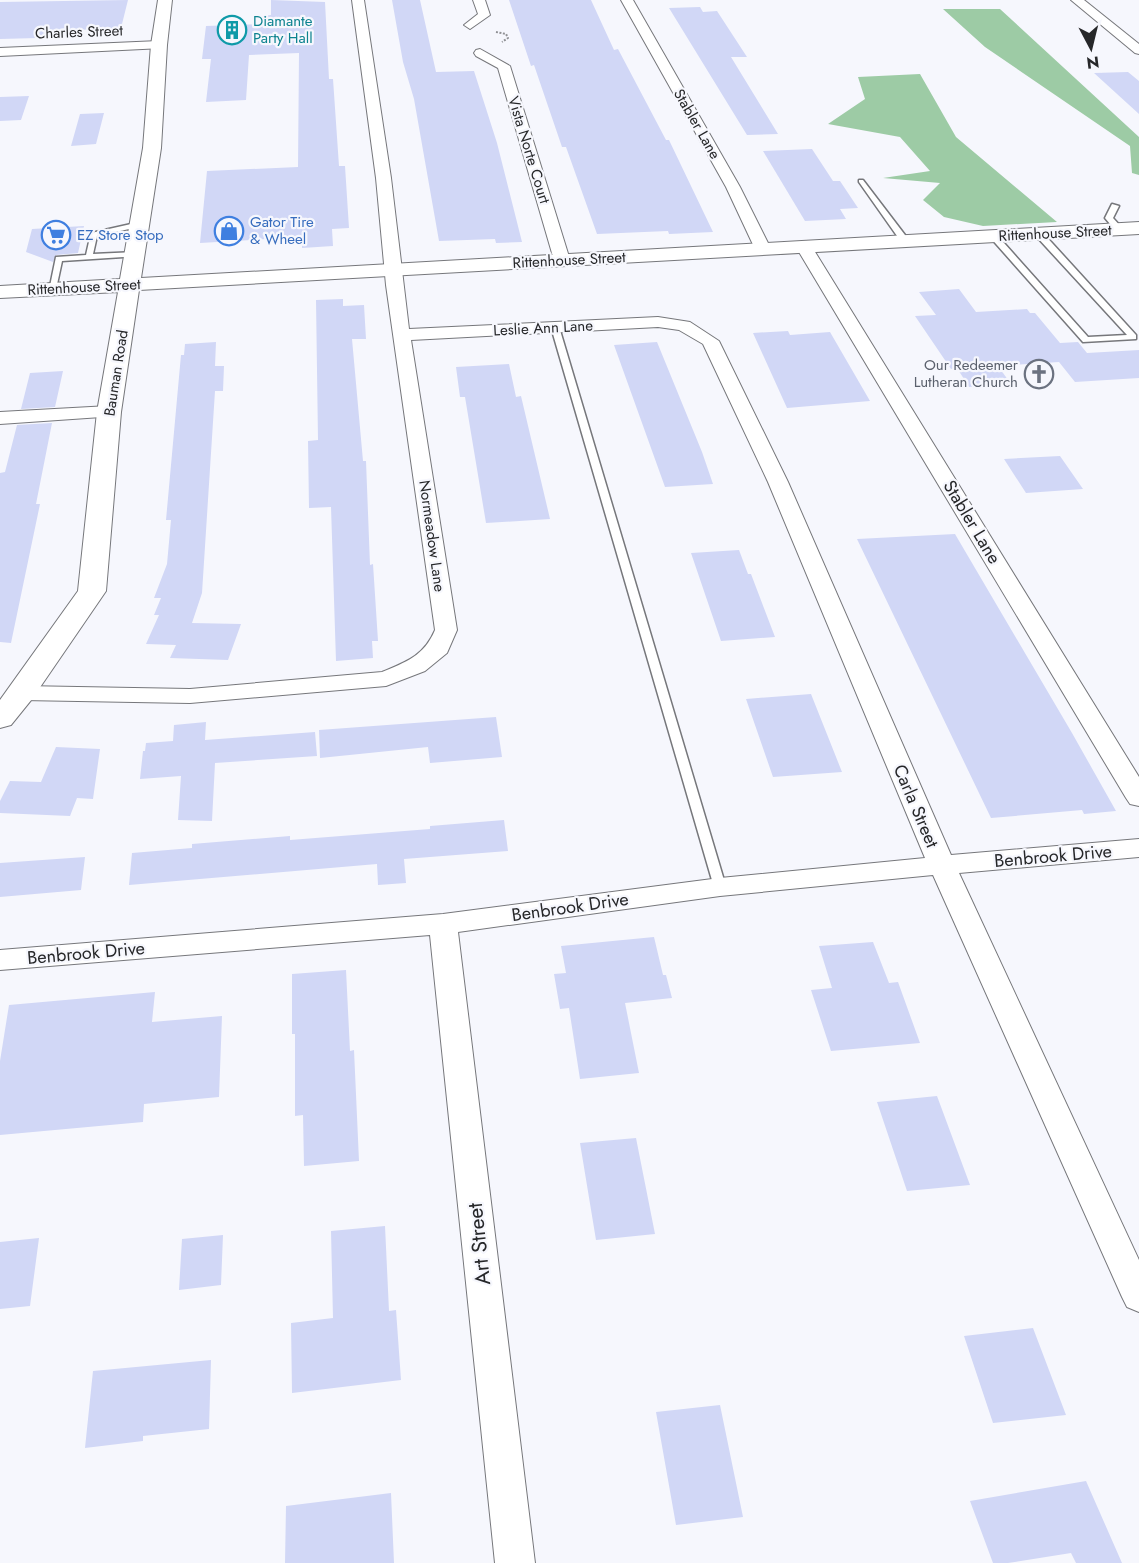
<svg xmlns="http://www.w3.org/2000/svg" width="1139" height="1563" font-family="Jost,sans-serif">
  <rect width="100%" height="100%" fill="#f6f7fd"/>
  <path fill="#9dcba5" d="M943,9H1000L1139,137V175L1132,173L1130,146L985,47Z
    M920,74L956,137L1057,222L983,226L944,217L923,200L940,183L883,178L930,171L900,137L828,124L865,99L858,77Z"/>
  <path fill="#d1d7f6" d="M128,0L121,28L77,30L75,37L0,39V2Z
    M271,0L325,2L329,79H333L339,166H345L349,228L332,229L333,246L302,248V237L200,243L207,171L298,167L299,53L249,55L246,100L206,102L211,59H202L206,26L262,24V16L271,15Z
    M392,0H420L436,72L474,71L497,143L522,242L496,243L495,239L439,241L414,99L403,62Z
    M509,0H591L614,50L618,49L666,140H669L713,232L669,234L668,231L597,234L566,147H562L534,65L531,66Z
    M700,7L703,12L717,11L747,57H731L778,134L747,135L669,8Z
    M1128,72L1139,81V114L1094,73Z
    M29,96L21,120L0,121V97Z
    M104,113L96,144L71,146L80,114Z
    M812,149L833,181H840L858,208L840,209L846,219L805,221L763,151Z
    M84,226L78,253L56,255L53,262L26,252L32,229Z
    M959,289L976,312L1027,309L1030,313H1035L1060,343L1078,342L1087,353L1139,350V378L1075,382L1059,362L998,366L1011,384L969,387L957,368L951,369L915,316L936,315L919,292Z
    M343,299V306L364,305L366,339H352L363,461H366L370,565L373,564L378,641H372L373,658L336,661L331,507L309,508L308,441L318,440L316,300Z
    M788,331L790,335L830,332L870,401L787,408L753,333Z
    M216,342L215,366H224L223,391H215L202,593L192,623L241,624L228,660L170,658L176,645L146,644L159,615H154L161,598H154L167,564L171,520H166L181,355H184L185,344Z
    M657,342L702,452L713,484L665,487L614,345Z
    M509,364L516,397L521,396L550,519L486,523L465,397H460L456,367Z
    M63,371L55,407L21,409L30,373Z
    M52,423L36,504H40L11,643L0,642V473L5,472L17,425Z
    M1060,456L1083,489L1026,493L1004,459Z
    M955,534L1072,733L1116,811L1084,814L1082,810L991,818L857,539Z
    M739,550L748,574H751L775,637L721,641L691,553Z
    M811,694L842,772L773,777L746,699Z
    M496,717L502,757L430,763L428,747L320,758L319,730Z
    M206,722L205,740L315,732L317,756L215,763L212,821L178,820L181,776L140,779L143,751H145L146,743L173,741L174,725Z
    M56,747L100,749L93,799L77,798L70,816L0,813V801L10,781L41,782Z
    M504,820L508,851L404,859L406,883L378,885L377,864L129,885L132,853L192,848V844L290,836V840L430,829V826Z
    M85,857L81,890L0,897V863Z
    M654,937L663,975H666L672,998L625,1003L639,1073L580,1079L569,1008L560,1009L554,974L566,973L561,946Z
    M873,942L889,983L898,982L920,1043L831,1051L811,990L832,988L819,946Z
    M346,970L350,1051L354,1050L359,1161L304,1166L303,1115L295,1116V1034H292V974Z
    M155,992L152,1022L222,1016L219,1097L144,1104L143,1122L0,1135V1061L9,1005Z
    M937,1096L970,1185L907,1191L877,1102Z
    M636,1138L655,1234L596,1240L580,1143Z
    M385,1226L389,1311L396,1310L401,1380L292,1393L291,1323L333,1318L331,1231Z
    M223,1235L221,1285L179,1290L182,1239Z
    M39,1238L30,1306L0,1309V1242Z
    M1033,1328L1066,1415L993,1423L964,1336Z
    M211,1360L209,1429L143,1436V1441L85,1448L93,1371Z
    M720,1405L743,1517L676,1525L656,1412Z
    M1086,1481L1122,1563H1076L1071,1553L1008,1563H993L970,1501Z
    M391,1493L394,1563H285L286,1506Z"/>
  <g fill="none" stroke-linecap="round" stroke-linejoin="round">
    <g stroke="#76777b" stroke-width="3">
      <path id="service" d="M859,180H863L908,239V243H902L859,182Z
        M1112,204L1119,206L1113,218L1123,229L1122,231H1116L1105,218Z
        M140,222H143V226L97,236L93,254L136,252H139V256L62,261L56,289L49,291L56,257L86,255L91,233Z
        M1036,232H1042L1136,335V339L1083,342L989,236L996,234L1088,337L1127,335L1036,236Z
        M552,325L559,327L726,887L725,890H715L714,887L551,327Z"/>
    </g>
    <g stroke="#76777b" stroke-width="2">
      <path id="minor" d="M352,0H364L391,178L409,329L658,317L690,322L719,341L788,482L951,855L1139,839V857L959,873L1139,1260V1312L1127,1307L1122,1297L933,875L720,896L458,932L535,1563H495L430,935L0,970V950L443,914L720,878L925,858L768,482L703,344L679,330L658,327L411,340L457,630L447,653L425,671L386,686L190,703L22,700L14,698L10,693L14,688L22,686L190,689L382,672C406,662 424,656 435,630L386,285L376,178Z
        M473,0H485L490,15L470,29L464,25L478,14Z
        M621,0H633L740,187L771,249L769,252H757L755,249L726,187Z
        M1071,0H1084L1139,44V54L1135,53Z
        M159,41L163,42L165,45L163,48L0,56V48Z
        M480,49L510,66L570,260L568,263H556L554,260L498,68L476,56L474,53L476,50Z
        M804,242L812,247L1139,777V806L1130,804L1126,798L796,247Z
        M109,406L116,408L118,412L116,416L0,424V412Z"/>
    </g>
    <g stroke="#76777b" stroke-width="2">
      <path id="tertiary" d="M158,0H172L167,45L161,148L141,278L1139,222V234L139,290L121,412L106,591L32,699L11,725L0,728V700L78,591L97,412L118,292L0,298V286L120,279L143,148L151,45Z"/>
    </g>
    <path stroke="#8f9094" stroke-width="2" stroke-dasharray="2 1.5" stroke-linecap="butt" d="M496,32L506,34L508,38L502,42"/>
    <use href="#service" fill="#fff" fill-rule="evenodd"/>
    <use href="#minor" fill="#fff" fill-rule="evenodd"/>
    <use href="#tertiary" fill="#fff" fill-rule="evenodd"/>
  </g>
  <defs>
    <g id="building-ring" transform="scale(1.5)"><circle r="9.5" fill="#f6f7fd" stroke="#0f9aa8" stroke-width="1.5"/><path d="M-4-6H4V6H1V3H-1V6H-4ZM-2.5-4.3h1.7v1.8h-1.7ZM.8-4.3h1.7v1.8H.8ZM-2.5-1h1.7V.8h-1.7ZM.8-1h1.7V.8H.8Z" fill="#0f9aa8"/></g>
    <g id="shop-ring" transform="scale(1.5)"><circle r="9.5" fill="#f6f7fd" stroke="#3f7fe0" stroke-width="1.5"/><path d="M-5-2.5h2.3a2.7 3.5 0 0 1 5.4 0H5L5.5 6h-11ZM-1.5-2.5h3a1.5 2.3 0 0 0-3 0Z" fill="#3f7fe0"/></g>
    <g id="supermarket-ring" transform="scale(1.5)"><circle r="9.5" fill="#f6f7fd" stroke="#3f7fe0" stroke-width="1.5"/><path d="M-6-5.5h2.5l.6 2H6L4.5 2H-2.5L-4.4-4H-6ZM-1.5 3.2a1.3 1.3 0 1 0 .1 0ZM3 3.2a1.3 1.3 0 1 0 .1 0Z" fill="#3f7fe0"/></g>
    <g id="church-ring" transform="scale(1.5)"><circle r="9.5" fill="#f6f7fd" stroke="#6b7280" stroke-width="1.5"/><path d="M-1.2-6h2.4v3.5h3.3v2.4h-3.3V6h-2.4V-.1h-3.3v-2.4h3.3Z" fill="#6b7280"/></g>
  </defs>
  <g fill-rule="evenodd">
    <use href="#building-ring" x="232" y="30"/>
    <use href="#shop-ring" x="229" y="231"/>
    <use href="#supermarket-ring" x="56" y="235"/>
    <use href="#church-ring" x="1039" y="374"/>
  </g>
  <g text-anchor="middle" stroke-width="4.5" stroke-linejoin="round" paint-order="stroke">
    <g font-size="15" fill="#0d838f" stroke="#f6f7fd" text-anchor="start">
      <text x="253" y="26">Diamante<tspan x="253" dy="17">Party Hall</tspan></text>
    </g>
    <g font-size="15" fill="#262729" stroke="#f6f7fd">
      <text transform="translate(79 32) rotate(-2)" y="5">Charles Street</text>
      <text transform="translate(697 124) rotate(60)" y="5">Stabler Lane</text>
      <text transform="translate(529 150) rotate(73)" y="5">Vista Norte Court</text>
      <text transform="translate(1055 233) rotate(-3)" y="5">Rittenhouse Street</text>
      <text transform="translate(569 260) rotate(-3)" y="5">Rittenhouse Street</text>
      <text transform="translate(84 287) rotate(-3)" y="5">Rittenhouse Street</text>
      <text transform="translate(543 328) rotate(-3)" y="5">Leslie Ann Lane</text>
      <text transform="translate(116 373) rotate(-81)" y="5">Bauman Road</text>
      <text transform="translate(432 536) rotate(82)" y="5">Normeadow Lane</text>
    </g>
    <g font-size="15" fill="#366cbe" stroke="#f6f7fd" text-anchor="start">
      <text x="250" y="227">Gator Tire<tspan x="250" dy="17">&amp; Wheel</tspan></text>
      <text x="77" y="240">EZ Store Stop</text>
    </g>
    <g font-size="15" fill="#5b616d" stroke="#f6f7fd" text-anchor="end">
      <text x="1018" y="370">Our Redeemer<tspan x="1018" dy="17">Lutheran Church</tspan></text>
    </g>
    <g font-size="18" fill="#262729" stroke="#f6f7fd">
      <text transform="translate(972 522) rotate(59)" y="6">Stabler Lane</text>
      <text transform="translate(916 806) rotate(67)" y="6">Carla Street</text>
      <text transform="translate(1053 856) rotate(-5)" y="6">Benbrook Drive</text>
      <text transform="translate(570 907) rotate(-8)" y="6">Benbrook Drive</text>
      <text transform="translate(86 953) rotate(-5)" y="6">Benbrook Drive</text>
    </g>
    <g font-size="21" fill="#262729" stroke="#f6f7fd">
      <text transform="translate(479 1244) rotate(-96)" y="7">Art Street</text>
    </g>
  </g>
  <g transform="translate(1091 48) rotate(173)" stroke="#f6f7fd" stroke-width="4.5" paint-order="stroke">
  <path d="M0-4.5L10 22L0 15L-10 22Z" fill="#262729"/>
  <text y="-9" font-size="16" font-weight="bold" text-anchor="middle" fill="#262729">N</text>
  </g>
</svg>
